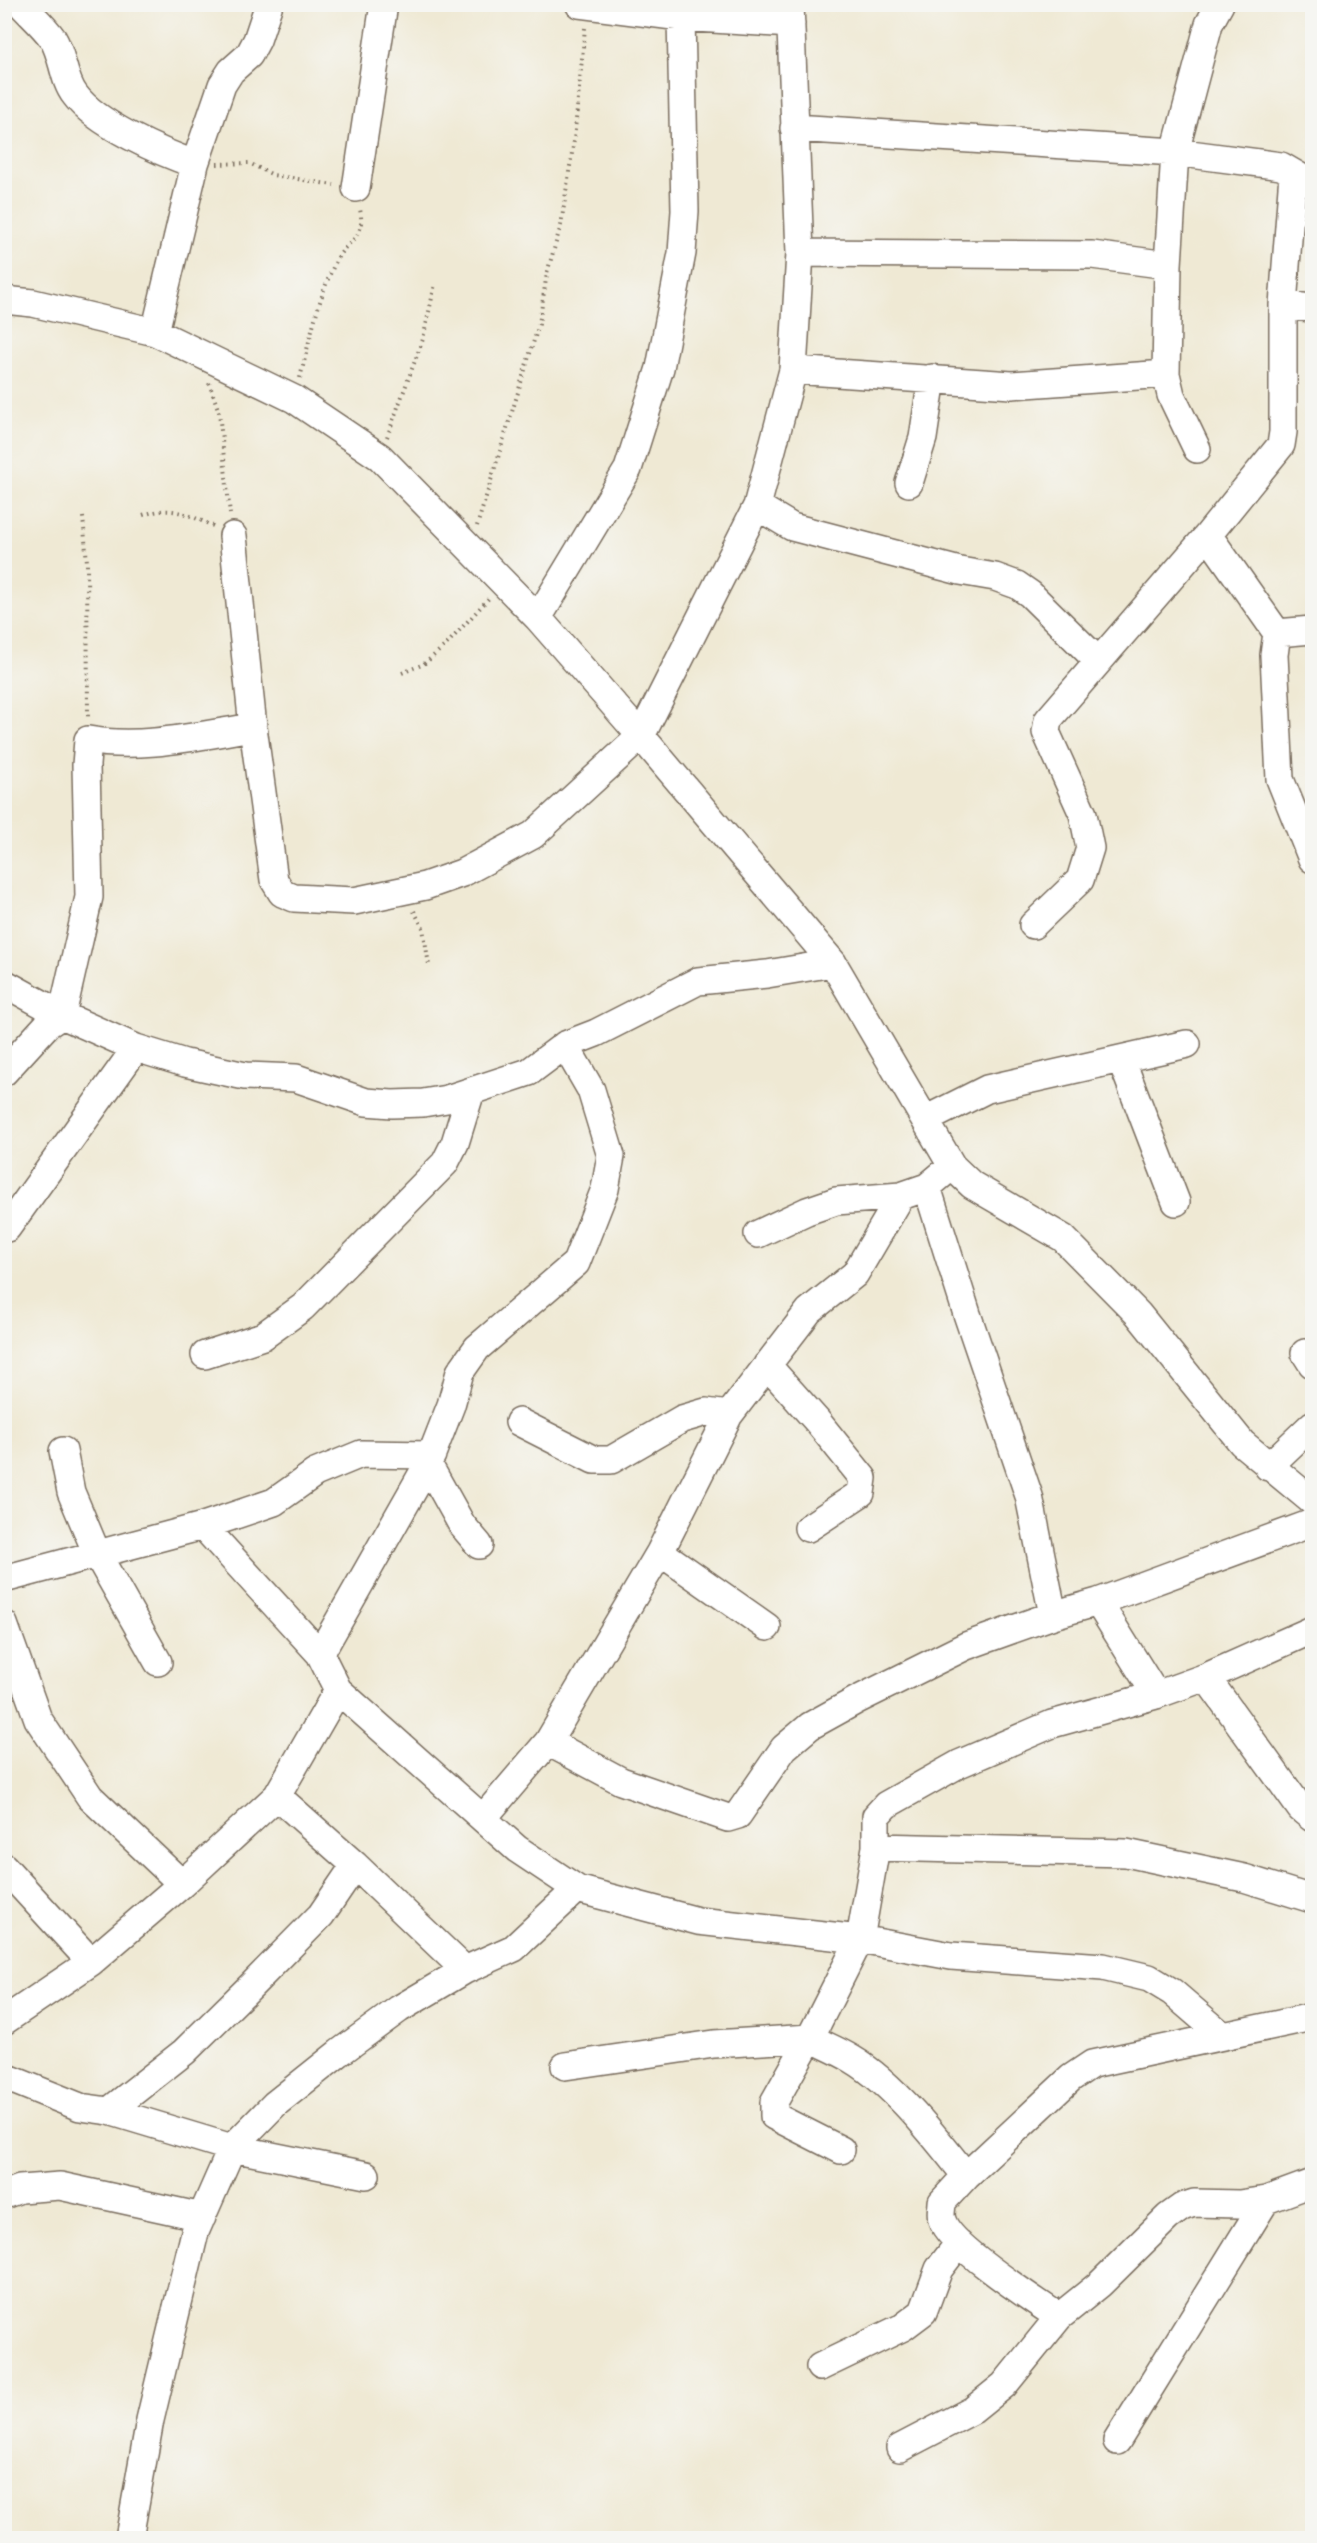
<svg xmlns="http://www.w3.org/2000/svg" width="1317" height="2543" font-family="'Balsamiq Sans',sans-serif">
  <rect width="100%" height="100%" fill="#f6f6f2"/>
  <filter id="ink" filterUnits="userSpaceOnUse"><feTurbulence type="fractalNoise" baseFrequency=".0167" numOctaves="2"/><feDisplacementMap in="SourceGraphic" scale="12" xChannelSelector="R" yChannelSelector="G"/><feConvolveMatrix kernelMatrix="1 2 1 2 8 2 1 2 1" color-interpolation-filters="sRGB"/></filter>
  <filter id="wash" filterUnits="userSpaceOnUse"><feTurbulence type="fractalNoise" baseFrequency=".008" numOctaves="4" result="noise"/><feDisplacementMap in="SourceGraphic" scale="24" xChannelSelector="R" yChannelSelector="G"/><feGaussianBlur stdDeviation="1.35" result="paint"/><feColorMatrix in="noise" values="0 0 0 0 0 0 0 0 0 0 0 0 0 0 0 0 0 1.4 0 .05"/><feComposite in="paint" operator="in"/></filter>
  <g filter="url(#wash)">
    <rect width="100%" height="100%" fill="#efe9d4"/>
  </g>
  <g filter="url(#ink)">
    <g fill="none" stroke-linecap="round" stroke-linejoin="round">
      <g stroke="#7a6d5e" stroke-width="30">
        <path id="minor" d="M21,4C31,15 44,26 53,39C63,55 63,80 75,95C96,124 162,153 195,164L155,332
          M579,4L681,17L791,24
          M790,4L800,253L793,370L757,506L641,736L833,963L952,1166L972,1185L1063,1238L1138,1314L1242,1443L1312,1501
          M794,128L1175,152L1281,166L1312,184
          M195,164L222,85L231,71L249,55L257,40L269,4
          M356,188L384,4
          M800,253L1092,255L1168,265
          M4,300L33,303L155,332L294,399L380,457L538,618L641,736L533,835L462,873L425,886L354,901L294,898L282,893L274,880L253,727L233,536
          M1283,305L1312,308
          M793,370L1012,385L1166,374
          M1197,449L1171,395L1166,374L1168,265L1175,152L1209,24L1220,4
          M909,483L923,438L932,378
          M757,506L792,527L960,571L995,577L1017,585L1030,594L1098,661
          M1208,535L1277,633L1274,655L1280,779L1312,859
          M538,618L628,469L660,368L682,253L685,211L681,17
          M1277,633L1312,630
          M1033,925L1080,880L1090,848L1083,814L1046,732L1048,720L1208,535L1281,445L1283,432V305L1293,174
          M4,983L62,1015L136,1048L185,1063L245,1076L296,1078L366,1102L392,1104L423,1103L447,1099L529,1072L565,1045L596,1033L698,981L767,974L833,963
          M565,1045L591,1090L611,1156L605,1189L576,1263L477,1348L460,1372L451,1405L428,1464L320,1654L338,1690L517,1849L577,1889
          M1121,1059L1176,1202
          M4,1072L47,1025L62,1015L89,897L86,765L88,740C141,750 201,735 253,727
          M925,1120L987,1089L1187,1044
          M927,1187L967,1314L1029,1496L1053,1615
          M7,1228L136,1048
          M758,1234L807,1211L836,1201L901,1196
          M1305,1353L1312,1364
          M205,1355L263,1336L303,1307L445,1163L455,1143L471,1091
          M767,1365L817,1421L863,1478L861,1493L808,1528
          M519,1422L594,1460H611L682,1419L706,1412L729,1415
          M63,1451L71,1492L97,1554L158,1662
          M428,1464L462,1525L479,1545
          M1268,1467L1312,1425
          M203,1526L320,1654
          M660,1552L767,1627
          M4,1579L203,1526L274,1502L315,1473L361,1454L432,1455
          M1098,1602L1156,1695
          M4,1624L38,1719L90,1797L182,1884
          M1206,1677L1301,1809L1312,1818
          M548,1742L621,1781L728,1818L738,1815L784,1748L810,1726L857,1700L966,1646L1053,1615L1098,1602L1312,1523
          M277,1796L355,1865L465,1970
          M484,1817L548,1742L660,1552L729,1415L809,1311L855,1274L901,1196L927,1187L952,1166
          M876,1847L1126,1853L1244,1878L1312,1899
          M4,1867L91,1962
          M4,2021L91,1962L182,1884L277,1796L338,1690
          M1222,2035L1172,1992L1149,1978L1103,1967L951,1956L860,1939L876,1847V1816L886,1805L959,1764L1052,1724L1156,1695L1206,1677L1312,1630
          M565,2066L714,2044L810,2038L774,2102V2116L841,2150
          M4,2075L8,2078L80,2107L109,2111L184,2052L252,1985L321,1915L355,1865
          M109,2111L232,2148L366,2175
          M966,2176L942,2202C942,2207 940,2215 942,2220C949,2245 1035,2301 1059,2317L1100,2284L1168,2217L1182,2207L1194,2203L1239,2204L1266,2200L1312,2183
          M4,2195L20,2189L60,2186L202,2217
          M820,2367L903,2327L923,2312L939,2269L959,2243
          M1117,2441L1266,2200
          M900,2448L973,2410L1004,2385L1059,2317
          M129,2538L150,2420L195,2232L232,2148L275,2104L339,2053L399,2009L465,1970L514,1948L577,1889L698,1921L860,1939L810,2038C824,2045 839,2051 852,2059C893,2083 937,2139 966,2176L1071,2078L1092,2064L1312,2017"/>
      </g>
      <path stroke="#7a6d5e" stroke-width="4" stroke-dasharray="1.5 4.5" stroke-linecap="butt" d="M217,164L249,163L273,175L334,185
        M300,378C310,339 318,298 336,261C347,238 366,241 360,209
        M209,383L219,412L230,514
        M387,437L423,339L435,284
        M143,515C173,505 186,514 213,526
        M83,517L87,562L88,718
        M477,526L539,324L547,273L561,225L574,140L585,28
        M402,673L424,664L447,644L489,598
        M414,911L423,928L429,965"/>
      <use href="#minor" stroke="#fff" stroke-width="27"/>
    </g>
  </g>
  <rect width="1317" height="2543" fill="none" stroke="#f6f6f2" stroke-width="24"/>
</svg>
